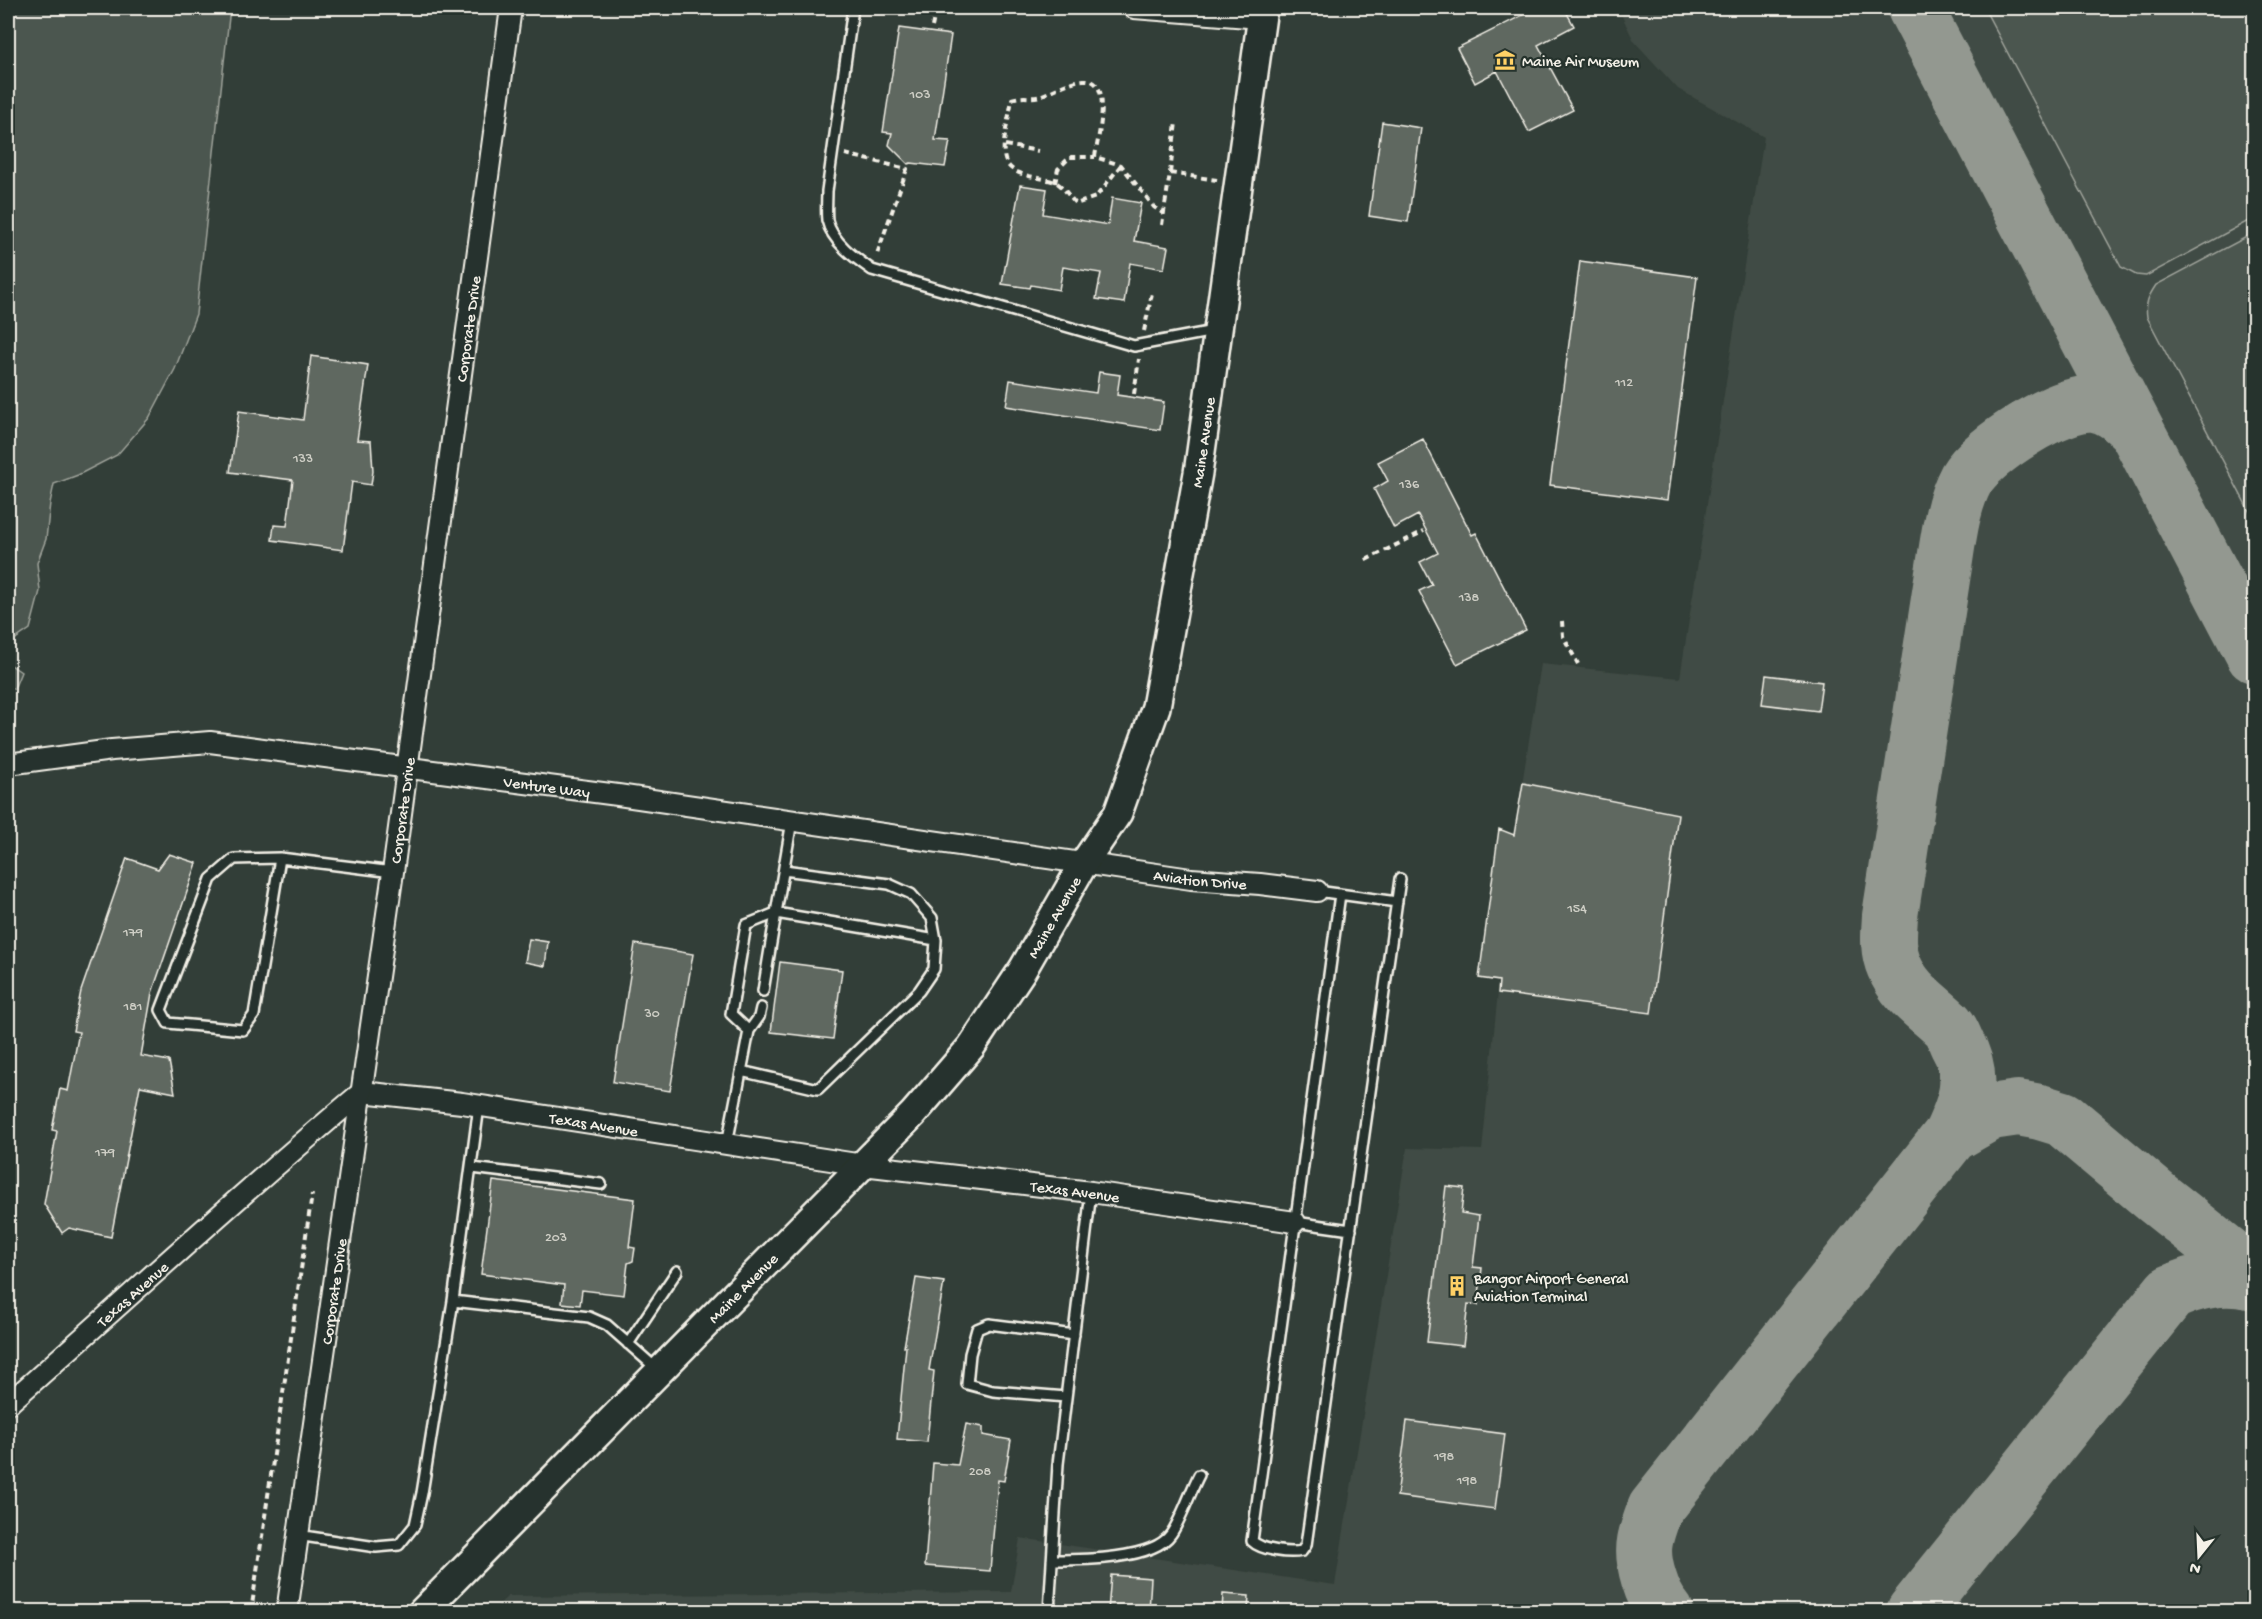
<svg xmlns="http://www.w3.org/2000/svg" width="2262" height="1619" font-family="'Gochi Hand',sans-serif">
  <rect width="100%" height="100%" fill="#323e38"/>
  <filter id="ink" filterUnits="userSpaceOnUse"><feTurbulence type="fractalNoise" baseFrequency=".0167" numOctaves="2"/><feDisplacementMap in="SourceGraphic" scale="12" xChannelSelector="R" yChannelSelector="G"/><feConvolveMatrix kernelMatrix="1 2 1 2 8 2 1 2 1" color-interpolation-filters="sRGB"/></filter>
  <g filter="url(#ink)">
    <path fill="#404b44" d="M1618,8H2254V1611L491,1612L508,1596L1011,1592L1020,1538L1335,1585L1407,1148L1482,1150L1499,982L1479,978L1499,829L1514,835L1541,664L1680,678L1764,137L1678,89L1634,41Z"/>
    <path fill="#4c564f" stroke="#a0a49c" stroke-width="1.5" d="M8,8H230L196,314L175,369L149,418L117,455L78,475L54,484L50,503L46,539L37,563L40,591L30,629L8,644Z
      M1984,8H2254V218L2146,276L2136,275L2121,267Z
      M2254,233V520L2147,317C2145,303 2148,297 2156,285Z
      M8,663L21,672L14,689L8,691Z"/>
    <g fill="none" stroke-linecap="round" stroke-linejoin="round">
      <path stroke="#939890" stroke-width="56" d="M1915,8C2029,223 2140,440 2254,655
        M1951,1135L1991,1112L2018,1108L2040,1112L2063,1119L2157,1198L2254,1275
        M1666,1612C1652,1596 1641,1562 1645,1541C1647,1530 1651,1520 1655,1509L1951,1135C1966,1103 1976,1077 1957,1044C1954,1037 1951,1029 1946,1024C1926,1005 1905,993 1894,966C1887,950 1889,933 1890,916L1943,573C1948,543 1951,507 1966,479C1982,451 2061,400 2094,404C2110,406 2121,416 2133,427
        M1914,1612L2170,1293C2198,1280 2224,1275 2254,1282"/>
    </g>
    <path fill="#5f6861" stroke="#f4f1e8" stroke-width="1.5" d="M1537,8H1564L1574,26L1538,45L1573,110L1529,132L1497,71L1475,83L1457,48Z
      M899,28L951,35L935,140L950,141L945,167L911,163L908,164L889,145L892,133L883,132Z
      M1382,122L1421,128L1408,222L1369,216Z
      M1020,185L1047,189L1043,214L1108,225L1112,198L1141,203L1134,241L1168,247L1164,269L1130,263L1124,303L1096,299L1101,273L1063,267L1059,290L1031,285L1030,288L1002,284Z
      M1580,261L1697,277L1667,500L1550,485Z
      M311,356L368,365L357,440L371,441L373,471L371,485L352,482L343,550L272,540L274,525L287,526L293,480L230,472L239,411L303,420Z
      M1099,372L1120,375L1117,395L1164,402L1160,430L1006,406L1010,380L1096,393Z
      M1423,439L1472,535L1476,533L1526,630L1457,664L1419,591L1432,585L1420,562L1438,553L1418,515L1394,528L1374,489L1388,481L1378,462Z
      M1766,675L1822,682L1818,711L1762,704Z
      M1523,783L1678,814L1651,1013L1498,993L1499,981L1479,978L1499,829L1514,835Z
      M169,854L197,863L152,993L141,1056L169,1061L175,1093L140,1086L111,1237L69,1228L62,1233L44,1204L57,1131L52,1130L60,1089L68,1091L79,1032L73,1031L81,991L127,858L158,869Z
      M529,939L548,942L545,966L525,962Z
      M635,944L693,954L670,1091L613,1082Z
      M780,962L842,970L833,1039L771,1032Z
      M493,1181L635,1199L629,1247L635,1248L633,1261L628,1263L624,1295L582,1290L580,1305L562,1303L564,1285L481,1274Z
      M1446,1186L1464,1188L1461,1213L1479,1216L1473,1267L1482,1268L1478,1305L1468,1304L1463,1346L1427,1342Z
      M916,1278L944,1282L929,1370L934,1371L927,1442L897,1439L906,1347H904Z
      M1407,1421L1505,1434L1495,1509L1397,1496Z
      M966,1424L983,1427V1435L1011,1440L1004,1481L998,1480L990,1571L925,1566L933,1463L958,1465Z
      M1111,1575L1151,1578L1149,1611H1108Z
      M1223,1594L1249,1596L1248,1611H1222Z"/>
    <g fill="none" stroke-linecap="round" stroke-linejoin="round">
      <g stroke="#f4f1e8" stroke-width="14">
        <path id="service" d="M853,8L827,191C827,200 826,211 827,220C832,242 855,258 872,270L1134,346L1214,331
          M792,821L776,913L936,940
          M280,858L254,1015L243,1030L168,1023L161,1010L211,879L234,859L280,858L393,872
          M1317,891L1397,902
          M1340,894L1252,1541C1261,1550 1289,1554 1302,1551L1306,1545L1400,879
          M763,991L776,913
          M749,1031L759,1017L761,1008
          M741,1071L818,1089L919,991L934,969L936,940L932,918L911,894L889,884L784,870
          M479,1106L453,1301L589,1317L607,1325L658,1370
          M727,1144L749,1031L731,1014L746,925L776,913
          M472,1168L601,1184
          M1295,1222L1351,1230
          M628,1344L677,1271
          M1066,1397L993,1391L967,1384L970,1354L977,1329L989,1324L1074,1335
          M297,1535L376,1547L399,1545L415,1525L422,1493L453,1301
          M1052,1560C1082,1560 1153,1560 1171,1534C1182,1518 1190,1492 1199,1475
          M1049,1612L1058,1464L1091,1192"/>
      </g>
      <g stroke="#f4f1e8" stroke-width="24">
        <g id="minor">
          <path d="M1134,8L1261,18"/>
          <path id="s1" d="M8,764L112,750L210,742L618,795L1191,879L1260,884L1317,891"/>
          <path id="s2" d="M8,1404C126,1300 241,1193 362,1092L462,1103L863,1165L1091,1192L1295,1222"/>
          <path id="s3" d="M287,1612L393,872L511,8"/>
        </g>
      </g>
      <g stroke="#f4f1e8" stroke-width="32">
        <g id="secondary">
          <path id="s4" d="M422,1612L913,1114L971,1047L1023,969L1084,863L1118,813L1156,707L1198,473L1263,8"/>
        </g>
      </g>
      <path stroke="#f4f1e8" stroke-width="4" stroke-dasharray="6 4.5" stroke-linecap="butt" d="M932,27L936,8
        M1005,145L1038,151
        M845,154L907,169L876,257
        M1121,165L1096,197L1076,204C1070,198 1064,187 1057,183C1040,175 1006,179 1004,154C1002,140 1010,114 1012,99C1023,95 1032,99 1040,96C1053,91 1069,81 1083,80C1115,77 1097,140 1095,157L1121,165L1154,207L1164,214
        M1170,173L1176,122
        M1055,183L1058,169L1070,157H1095
        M1162,225L1170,173L1217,180
        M1144,331L1152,293
        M1134,394L1139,359
        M1366,560L1424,531
        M1562,621L1563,636L1578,664
        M251,1612L312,1194"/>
      <use href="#service" stroke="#26332d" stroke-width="9"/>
      <use href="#minor" stroke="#26332d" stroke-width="20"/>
      <use href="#secondary" stroke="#26332d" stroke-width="27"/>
    </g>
  </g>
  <defs>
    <g id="museum-bare" transform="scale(1.62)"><path d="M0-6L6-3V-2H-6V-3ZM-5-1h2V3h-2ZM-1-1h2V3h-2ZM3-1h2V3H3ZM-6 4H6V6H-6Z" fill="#ffd166" stroke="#26332d" stroke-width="2.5" paint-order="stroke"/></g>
    <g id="building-bare" transform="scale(1.62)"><path d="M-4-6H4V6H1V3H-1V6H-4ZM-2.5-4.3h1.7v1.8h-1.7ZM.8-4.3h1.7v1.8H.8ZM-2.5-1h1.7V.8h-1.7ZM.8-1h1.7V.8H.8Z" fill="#ffd166" stroke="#26332d" stroke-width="2.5" paint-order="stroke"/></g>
  </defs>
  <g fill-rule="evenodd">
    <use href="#museum-bare" x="1505" y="60"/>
    <use href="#building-bare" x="1457" y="1286"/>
  </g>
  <g text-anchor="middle" stroke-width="4.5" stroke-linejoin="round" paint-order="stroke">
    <g font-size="14" fill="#cfcfc6">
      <text x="920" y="98">103</text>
      <text x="1624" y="386">112</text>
      <text x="303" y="462">133</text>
      <text x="1409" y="488">136</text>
      <text x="1469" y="601">138</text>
      <text x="1577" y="912">154</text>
      <text x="133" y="936">179</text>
      <text x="133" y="1010">181</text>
      <text x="652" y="1017">30</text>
      <text x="105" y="1156">179</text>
      <text x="556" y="1241">203</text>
      <text x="1444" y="1460">198</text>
      <text x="980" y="1475">208</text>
      <text x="1467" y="1484">198</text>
    </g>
    <g font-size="16" fill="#f4f1e8" stroke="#26332d" text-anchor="start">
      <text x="1522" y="66">Maine Air Museum</text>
      <text x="1474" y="1283">Bangor Airport General<tspan x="1474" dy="18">Aviation Terminal</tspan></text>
    </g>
    <g font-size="16" fill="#f4f1e8" stroke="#26332d">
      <text dy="6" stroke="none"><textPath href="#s3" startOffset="1296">Corporate Drive</textPath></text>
      <text dy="6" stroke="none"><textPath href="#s4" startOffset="1446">Maine Avenue</textPath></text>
      <text dy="6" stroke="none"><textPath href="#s1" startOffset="543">Venture Way</textPath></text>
      <text dy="6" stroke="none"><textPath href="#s3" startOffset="810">Corporate Drive</textPath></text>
      <text dy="6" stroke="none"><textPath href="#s1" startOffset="1203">Aviation Drive</textPath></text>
      <text dy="6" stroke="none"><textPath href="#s4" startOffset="942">Maine Avenue</textPath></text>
      <text dy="6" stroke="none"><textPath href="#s2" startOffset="706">Texas Avenue</textPath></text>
      <text dy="6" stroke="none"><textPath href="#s2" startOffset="1192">Texas Avenue</textPath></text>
      <text dy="6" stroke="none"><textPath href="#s4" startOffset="456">Maine Avenue</textPath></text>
      <text dy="6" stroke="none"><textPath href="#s3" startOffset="324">Corporate Drive</textPath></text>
      <text dy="6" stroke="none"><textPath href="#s2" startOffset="166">Texas Avenue</textPath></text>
    </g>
  </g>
  <rect width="2262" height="1619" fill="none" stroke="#26332d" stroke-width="30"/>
  <rect x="15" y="15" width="2232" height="1589" fill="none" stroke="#f4f1e8" stroke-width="2" filter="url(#ink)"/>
  <g transform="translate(2199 1556) rotate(198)" stroke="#26332d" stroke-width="4.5" paint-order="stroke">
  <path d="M0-4.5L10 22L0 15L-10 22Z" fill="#f4f1e8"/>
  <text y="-9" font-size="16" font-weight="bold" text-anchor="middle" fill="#f4f1e8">N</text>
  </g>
</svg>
